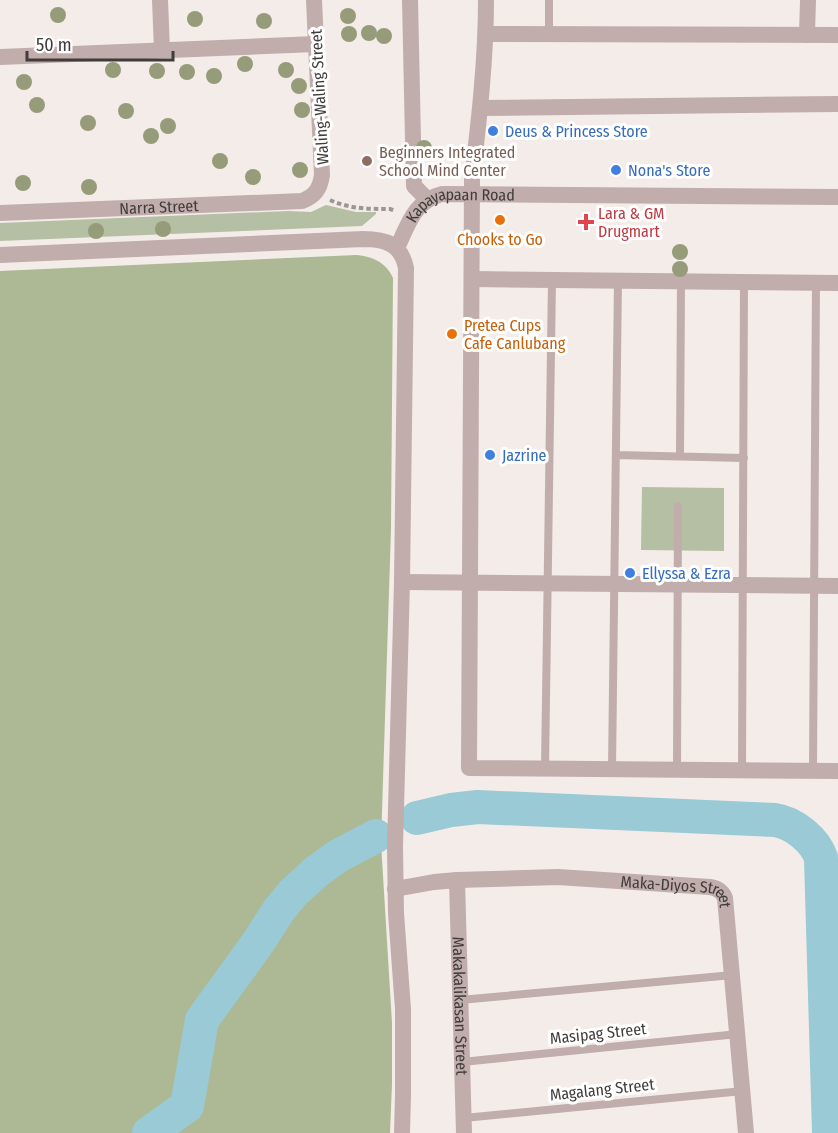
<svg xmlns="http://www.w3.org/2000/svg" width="838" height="1133" font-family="'Fira Sans Condensed',sans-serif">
  <rect width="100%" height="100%" fill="#f4ece9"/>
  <path fill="#b5bfa4" d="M326,205L356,212H376V214L362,226L0,241V223L288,211L311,212Z
    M642,487L724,488V551L641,550Z"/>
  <path fill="#acb994" d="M356,255C372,256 387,263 393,278L391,529L381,843L392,1023V1084L390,1133H0V271Z"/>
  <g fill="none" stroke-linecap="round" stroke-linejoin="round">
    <path stroke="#99cad6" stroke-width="34" d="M417,818L451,810L478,807L775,820C794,823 815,840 821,858L829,1133
      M149,1133L187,1106L202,1020L257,944L279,910L293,893L316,872L338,856L376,836"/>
    <path stroke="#9b9694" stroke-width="4" stroke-dasharray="4.5 3" stroke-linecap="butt" d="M330,200C350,209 369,209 390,209L396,211"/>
    <path stroke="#c1adac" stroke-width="8" d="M549,35V0
      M616,455L744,458
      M680,456L681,281
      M545,768L552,280
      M612,769L618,280
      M677,769L678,506
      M742,770L744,282
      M813,770L816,282
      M460,1000L733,975
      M462,1062L738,1034
      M464,1118L743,1091"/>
    <g stroke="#c1adac" stroke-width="16">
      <path d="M160,0L162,50"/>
      <path d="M410,0L414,186L427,199"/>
      <path d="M486,0C486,60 479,120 472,180L469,768L838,771"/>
      <path d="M486,34L838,35"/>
      <path d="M807,35L808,0"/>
      <path d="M0,57L316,44"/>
      <path d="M481,108L838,104"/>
      <path id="s1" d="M0,213L302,201C315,196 320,189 322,175L314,0"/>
      <path d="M472,279L838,283"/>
      <path d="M402,582L838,586"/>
      <path id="s2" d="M457,880L464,1133"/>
      <path id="s3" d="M395,889L434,882L457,880L558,877L710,887C717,888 722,891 725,898L746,1133"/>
    </g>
    <g stroke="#c1adac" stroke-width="16">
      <path id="s4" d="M397,248C408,225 414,201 442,194L838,197"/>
      <path d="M0,255L363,239C386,239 401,244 406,268L402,582L395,847L396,913L403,1009V1096L402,1133"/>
    </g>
  </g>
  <g fill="#969b7a">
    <circle cx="58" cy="15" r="8"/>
    <circle cx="348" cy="16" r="8"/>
    <circle cx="195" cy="19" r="8"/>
    <circle cx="264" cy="21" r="8"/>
    <circle cx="369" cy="33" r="8"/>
    <circle cx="349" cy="34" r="8"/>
    <circle cx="384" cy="36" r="8"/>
    <circle cx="245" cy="64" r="8"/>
    <circle cx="113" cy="70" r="8"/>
    <circle cx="286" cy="70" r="8"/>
    <circle cx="157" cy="71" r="8"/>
    <circle cx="187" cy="72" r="8"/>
    <circle cx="214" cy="76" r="8"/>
    <circle cx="24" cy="82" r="8"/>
    <circle cx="299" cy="86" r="8"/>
    <circle cx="37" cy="105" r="8"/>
    <circle cx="302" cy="110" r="8"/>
    <circle cx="126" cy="111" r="8"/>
    <circle cx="88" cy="123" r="8"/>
    <circle cx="168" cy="126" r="8"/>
    <circle cx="151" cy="136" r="8"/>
    <circle cx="424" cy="148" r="8"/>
    <circle cx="220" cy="161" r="8"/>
    <circle cx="300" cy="170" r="8"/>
    <circle cx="253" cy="177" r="8"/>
    <circle cx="23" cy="183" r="8"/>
    <circle cx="89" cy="187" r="8"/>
    <circle cx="163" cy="229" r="8"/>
    <circle cx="96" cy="231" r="8"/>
    <circle cx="680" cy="252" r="8"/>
    <circle cx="680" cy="269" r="8"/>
  </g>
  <g fill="#3f7fe0" stroke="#fff" stroke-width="2">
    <circle cx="493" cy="131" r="6"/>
    <circle cx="616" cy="170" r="6"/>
    <circle cx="490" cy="455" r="6"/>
    <circle cx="630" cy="573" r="6"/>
  </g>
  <circle fill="#8d6e63" stroke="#fff" stroke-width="2" cx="367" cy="161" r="6"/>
  <g fill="#e8710a" stroke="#fff" stroke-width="2">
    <circle cx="500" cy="220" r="6"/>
    <circle cx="452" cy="334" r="6"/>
  </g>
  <path fill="#e0444e" stroke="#fff" stroke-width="2" d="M583 213h6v6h6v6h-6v6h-6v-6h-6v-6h6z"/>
  <g text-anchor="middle" stroke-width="6" stroke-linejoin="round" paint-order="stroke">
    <g font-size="16" fill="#3f3c3b" stroke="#fff">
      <text transform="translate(319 97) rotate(-93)" y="6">Waling-Waling Street</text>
      <text dy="6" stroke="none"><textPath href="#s1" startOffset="159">Narra Street</textPath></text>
      <text dy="6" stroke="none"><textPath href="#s4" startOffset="88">Kapayapaan Road</textPath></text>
      <text dy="6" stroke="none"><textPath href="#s3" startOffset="286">Maka-Diyos Street</textPath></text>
      <text dy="6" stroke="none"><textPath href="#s2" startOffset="126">Makakalikasan Street</textPath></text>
      <text transform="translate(598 1033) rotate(-6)" y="6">Masipag Street</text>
      <text transform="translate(602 1089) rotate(-6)" y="6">Magalang Street</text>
    </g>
    <g font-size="16" fill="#366cbe" stroke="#fff" text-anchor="start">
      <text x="505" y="137">Deus &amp; Princess Store</text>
      <text x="628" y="176">Nona's Store</text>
      <text x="502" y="461">Jazrine</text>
      <text x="642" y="579">Ellyssa &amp; Ezra</text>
    </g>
    <g font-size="16" fill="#785e54" stroke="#fff" text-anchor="start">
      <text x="379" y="158">Beginners Integrated<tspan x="379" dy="18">School Mind Center</tspan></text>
    </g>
    <g font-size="16" fill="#be3a42" stroke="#fff" text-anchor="start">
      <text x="598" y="219">Lara &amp; GM<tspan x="598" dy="18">Drugmart</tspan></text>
    </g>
    <g font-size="16" fill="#c56008" stroke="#fff">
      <text x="500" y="245">Chooks to Go</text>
      <text x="464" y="331" text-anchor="start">Pretea Cups<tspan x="464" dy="18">Cafe Canlubang</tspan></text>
    </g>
  </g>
  <path d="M27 51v9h146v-9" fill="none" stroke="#3f3c3b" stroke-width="3"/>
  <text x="36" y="51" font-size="18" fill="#3f3c3b" stroke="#ffffff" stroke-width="4.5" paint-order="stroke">50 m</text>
</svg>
